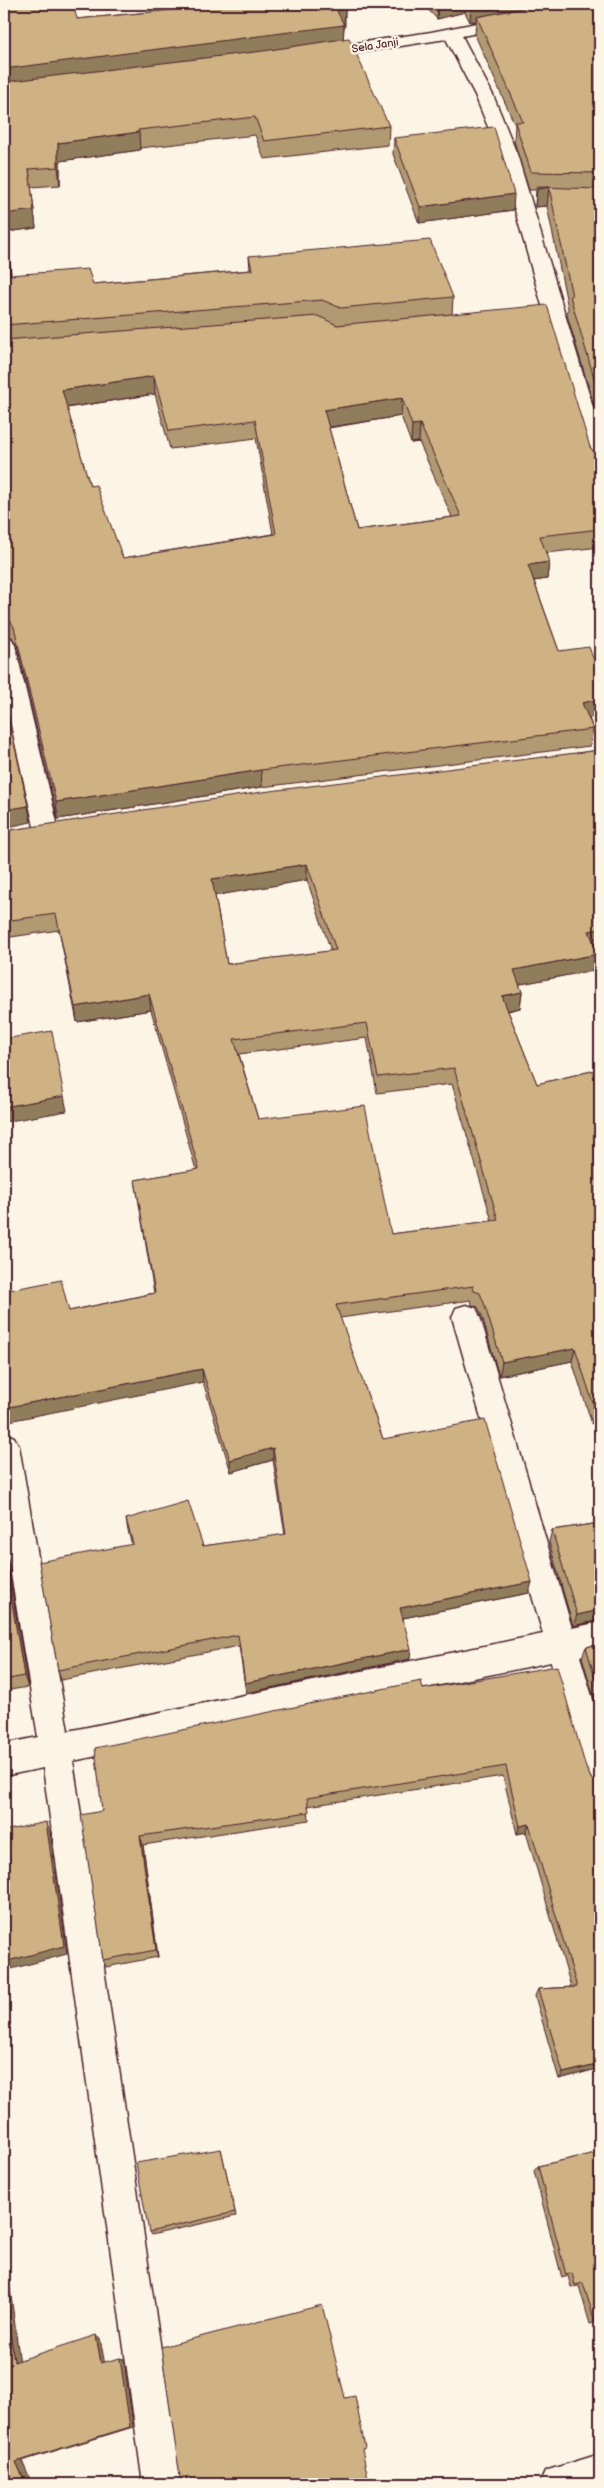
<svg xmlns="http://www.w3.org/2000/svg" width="604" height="2488" font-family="'Balsamiq Sans',sans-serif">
  <rect width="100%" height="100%" fill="#fcf5e5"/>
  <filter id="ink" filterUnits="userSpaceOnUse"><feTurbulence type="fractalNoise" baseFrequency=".02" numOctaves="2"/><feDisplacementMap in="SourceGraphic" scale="10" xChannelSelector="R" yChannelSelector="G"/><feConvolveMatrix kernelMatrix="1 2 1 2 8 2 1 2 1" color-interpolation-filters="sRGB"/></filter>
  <g filter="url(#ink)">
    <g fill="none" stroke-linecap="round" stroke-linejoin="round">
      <g stroke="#4a1f2b" stroke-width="3">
        <path id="minor" d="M512,16L518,17L521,21L518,25L462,36L493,95L517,154L600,431V471L593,469L589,464L546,321L513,324L506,322L503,318L506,314L543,309L499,154L475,95L446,39L317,59L311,58L308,54L311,50L317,49L431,32Z
          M4,637L12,639L15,645L59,831L56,837L47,840L38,837L35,831L4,694Z
          M466,1305L476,1308L480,1317L572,1628L600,1622V1652L580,1656L600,1723V1792L589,1787L584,1776L551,1662L73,1761L181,2484H143L43,1768L4,1776V1744L38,1737L4,1532V1433L14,1437L19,1446L68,1731L543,1634L452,1317L456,1308Z
          M600,2454V2484H539L545,2471Z"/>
      </g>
      <use href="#minor" fill="#fcf5e5" fill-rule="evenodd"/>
    </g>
    <path fill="#b19972" stroke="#4a1f2b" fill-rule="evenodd" d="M4,4L77,19L192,8L189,4H341L345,9V27H344L343,38L389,126L388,145L264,159L255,135L140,148V150L60,161V185L31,187L36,228L6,232L11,275L93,284L250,270L249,256L453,297L452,314L590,447L594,452L600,454V547L546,553L549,562L547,579L534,581L559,651L593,658L600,657V716L589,718L593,729L590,746L262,787L58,819L17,645L12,637L4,635V636ZM155,394L170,449L256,438L273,534L123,558L90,486L67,408ZM401,416L411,443L419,442L452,517L357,530L329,428Z
      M423,4H600V425L567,315L568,308L547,206L535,207V205L536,190H529L514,141L515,125L475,35L476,21L470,22L465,12L437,19Z
      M394,138L513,210L419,223L393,154Z
      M600,750V945L595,946L598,954L595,970L519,984L522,992L520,1008L508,1011L537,1084L600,1069V1423L592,1424L572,1361L499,1376L482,1316L478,1307L472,1305L471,1300L340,1318L383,1439L529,1593L403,1618L410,1659L246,1693L239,1646L61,1680L58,1670L132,1545L128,1531L126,1519L203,1546L285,1535L273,1460L231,1472L203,1382L69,1311L154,1293L135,1180L196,1170L151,1010L77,1022L59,930L4,938V831ZM307,880L331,951L227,964L215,895ZM367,1038L377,1093L452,1084L492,1221L391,1234L258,1119L239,1054Z
      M600,1523V1621L573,1626L549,1542L552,1530Z
      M4,1542L28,1687L4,1691Z
      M600,1644V1718L582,1657L586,1647Z
      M423,1689L586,1768L592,1780L600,1783V2068L559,2079L535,1996L538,1989L571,1987L526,1832L517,1834L503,1776L308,1806L309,1820L143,1845L158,1957L106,1967L103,1960L102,1811Z
      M221,2149L236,2216L151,2235L149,2232Z
      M600,2152V2321L590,2324L579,2286L571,2287L568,2276L562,2278L534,2171L538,2166Z"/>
    <path fill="#907d5c" stroke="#4a1f2b" d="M438,4H466L465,12L437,19Z
      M471,4H563L477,17L476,21L470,22Z
      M345,9L343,43L4,87V69Z
      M139,132L140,150L60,161V185L58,167V143Z
      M29,169L36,228L6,232L13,293L4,214Z
      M549,187L547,206L535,207L537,189Z
      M514,194L513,210L419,223L420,207Z
      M154,376L155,394L64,408L62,390Z
      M402,398L401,416L324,428V410Z
      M420,424L419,442L411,443L412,425Z
      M549,562L547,579L526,582L528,565Z
      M600,699V716L579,720L582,703Z
      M261,770L262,787L58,819L56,802Z
      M28,806L31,822L4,828V810Z
      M307,864V880L213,896L212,879Z
      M600,929V945L586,947L589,931Z
      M598,954L595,970L511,986L514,970Z
      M522,992L520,1008L500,1012L502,996Z
      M149,994L151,1010L77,1022L75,1007Z
      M64,1096L67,1111L4,1122V1107Z
      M575,1348L572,1361L499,1376L502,1362Z
      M202,1369L203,1382L4,1422V1408Z
      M600,1411V1423L592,1424L596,1412Z
      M273,1448V1460L231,1472L230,1460Z
      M4,1542L28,1687L24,1676L4,1554Z
      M532,1582L529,1593L398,1619L400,1608Z
      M600,1610V1620L573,1626L577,1615Z
      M411,1649L410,1659L246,1693L245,1683Z
      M46,1822L50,1831L67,1954L4,1971V1962Z
      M529,1824L526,1832L517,1834L520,1826Z
      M140,1836L143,1845L158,1957L156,1950Z
      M600,2064V2068L559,2079L563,2073Z
      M4,2242L20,2364L14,2362L4,2284Z
      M96,2335L100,2338L105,2365L101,2363Z
      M120,2358L124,2359L133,2427L22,2461L32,2484H26L16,2462Z"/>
    <path fill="#ceb284" stroke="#4a1f2b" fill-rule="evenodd" d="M4,4H73L77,19L204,7L201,4H341L345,9L337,11L344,25L4,69Z
      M543,4H600V173L531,172L515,122H523L477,17Z
      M349,38L389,126L264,141L255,117L138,130L139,132L58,143V167L29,169L34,210L4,214V82L263,51Z
      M494,127L514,194L420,207L394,138Z
      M536,187L600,189V398L570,296H572L549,187L537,189Z
      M4,217L10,275L88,269L93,284L252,270L249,256L430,240L453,297L341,308L322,300L4,325Z
      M547,305L590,447L594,452L600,454V529L540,536L549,562L528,565L559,651L589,647L593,658L600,657V699L582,703L593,729L261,770L56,802L14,627L10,620L4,618V340L318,316L337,325ZM154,376L169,431L255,420L276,534L123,558L96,485L90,486L62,390ZM402,398L412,425L420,424L461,516L357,530L324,410Z
      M4,697L28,806L4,810Z
      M600,750V929L589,931L598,954L514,970L522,992L502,996L537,1084L600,1069V1411L596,1412L575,1348L502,1362L484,1303L480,1293L474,1291L473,1286L336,1305L383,1439L485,1420L532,1582L400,1608L411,1649L245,1683L238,1635L58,1670L39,1562L133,1544L126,1519L188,1501L203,1546L286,1534L273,1448L230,1460L202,1369L4,1408V1291L61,1280L69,1311L155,1293L135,1180L199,1169L149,994L75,1007L56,914L4,921V831L262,792ZM307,864L336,950L227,964L212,879ZM367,1023L378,1077L454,1068L498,1220L391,1234L365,1106L258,1119L234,1039Z
      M52,1031L64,1096L4,1107V1039Z
      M600,1523V1610L577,1615L552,1530Z
      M4,1554L24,1676L4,1680Z
      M600,1644V1694L586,1647Z
      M557,1666L586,1768L592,1780L600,1783V2064L563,2073L538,1989L577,1987L529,1824L520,1826L506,1766L307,1798L309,1812L140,1836L156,1950L103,1960L81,1815L102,1811L95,1748L421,1681L423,1689Z
      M46,1822L64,1946L4,1962V1831Z
      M221,2149L235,2212L149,2232L136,2163Z
      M600,2152V2320L595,2322L583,2283L575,2285L572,2273L566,2275L538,2166Z
      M4,2284L14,2362L96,2335L101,2363L120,2358L130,2427L16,2462L26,2484H4Z
      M322,2305L345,2398L355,2396L365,2448L362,2449L369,2484H181L161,2347Z"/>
  </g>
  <g text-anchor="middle" stroke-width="4.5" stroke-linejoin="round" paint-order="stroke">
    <g font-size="11" fill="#4a1f2b" stroke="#fcf5e5">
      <text transform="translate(375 45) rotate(-9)" y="4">Sela Janji</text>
    </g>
  </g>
  <rect width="604" height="2488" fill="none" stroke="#fcf5e5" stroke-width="20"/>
  <rect x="10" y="10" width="584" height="2468" fill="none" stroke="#4a1f2b" stroke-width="2" filter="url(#ink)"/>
</svg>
